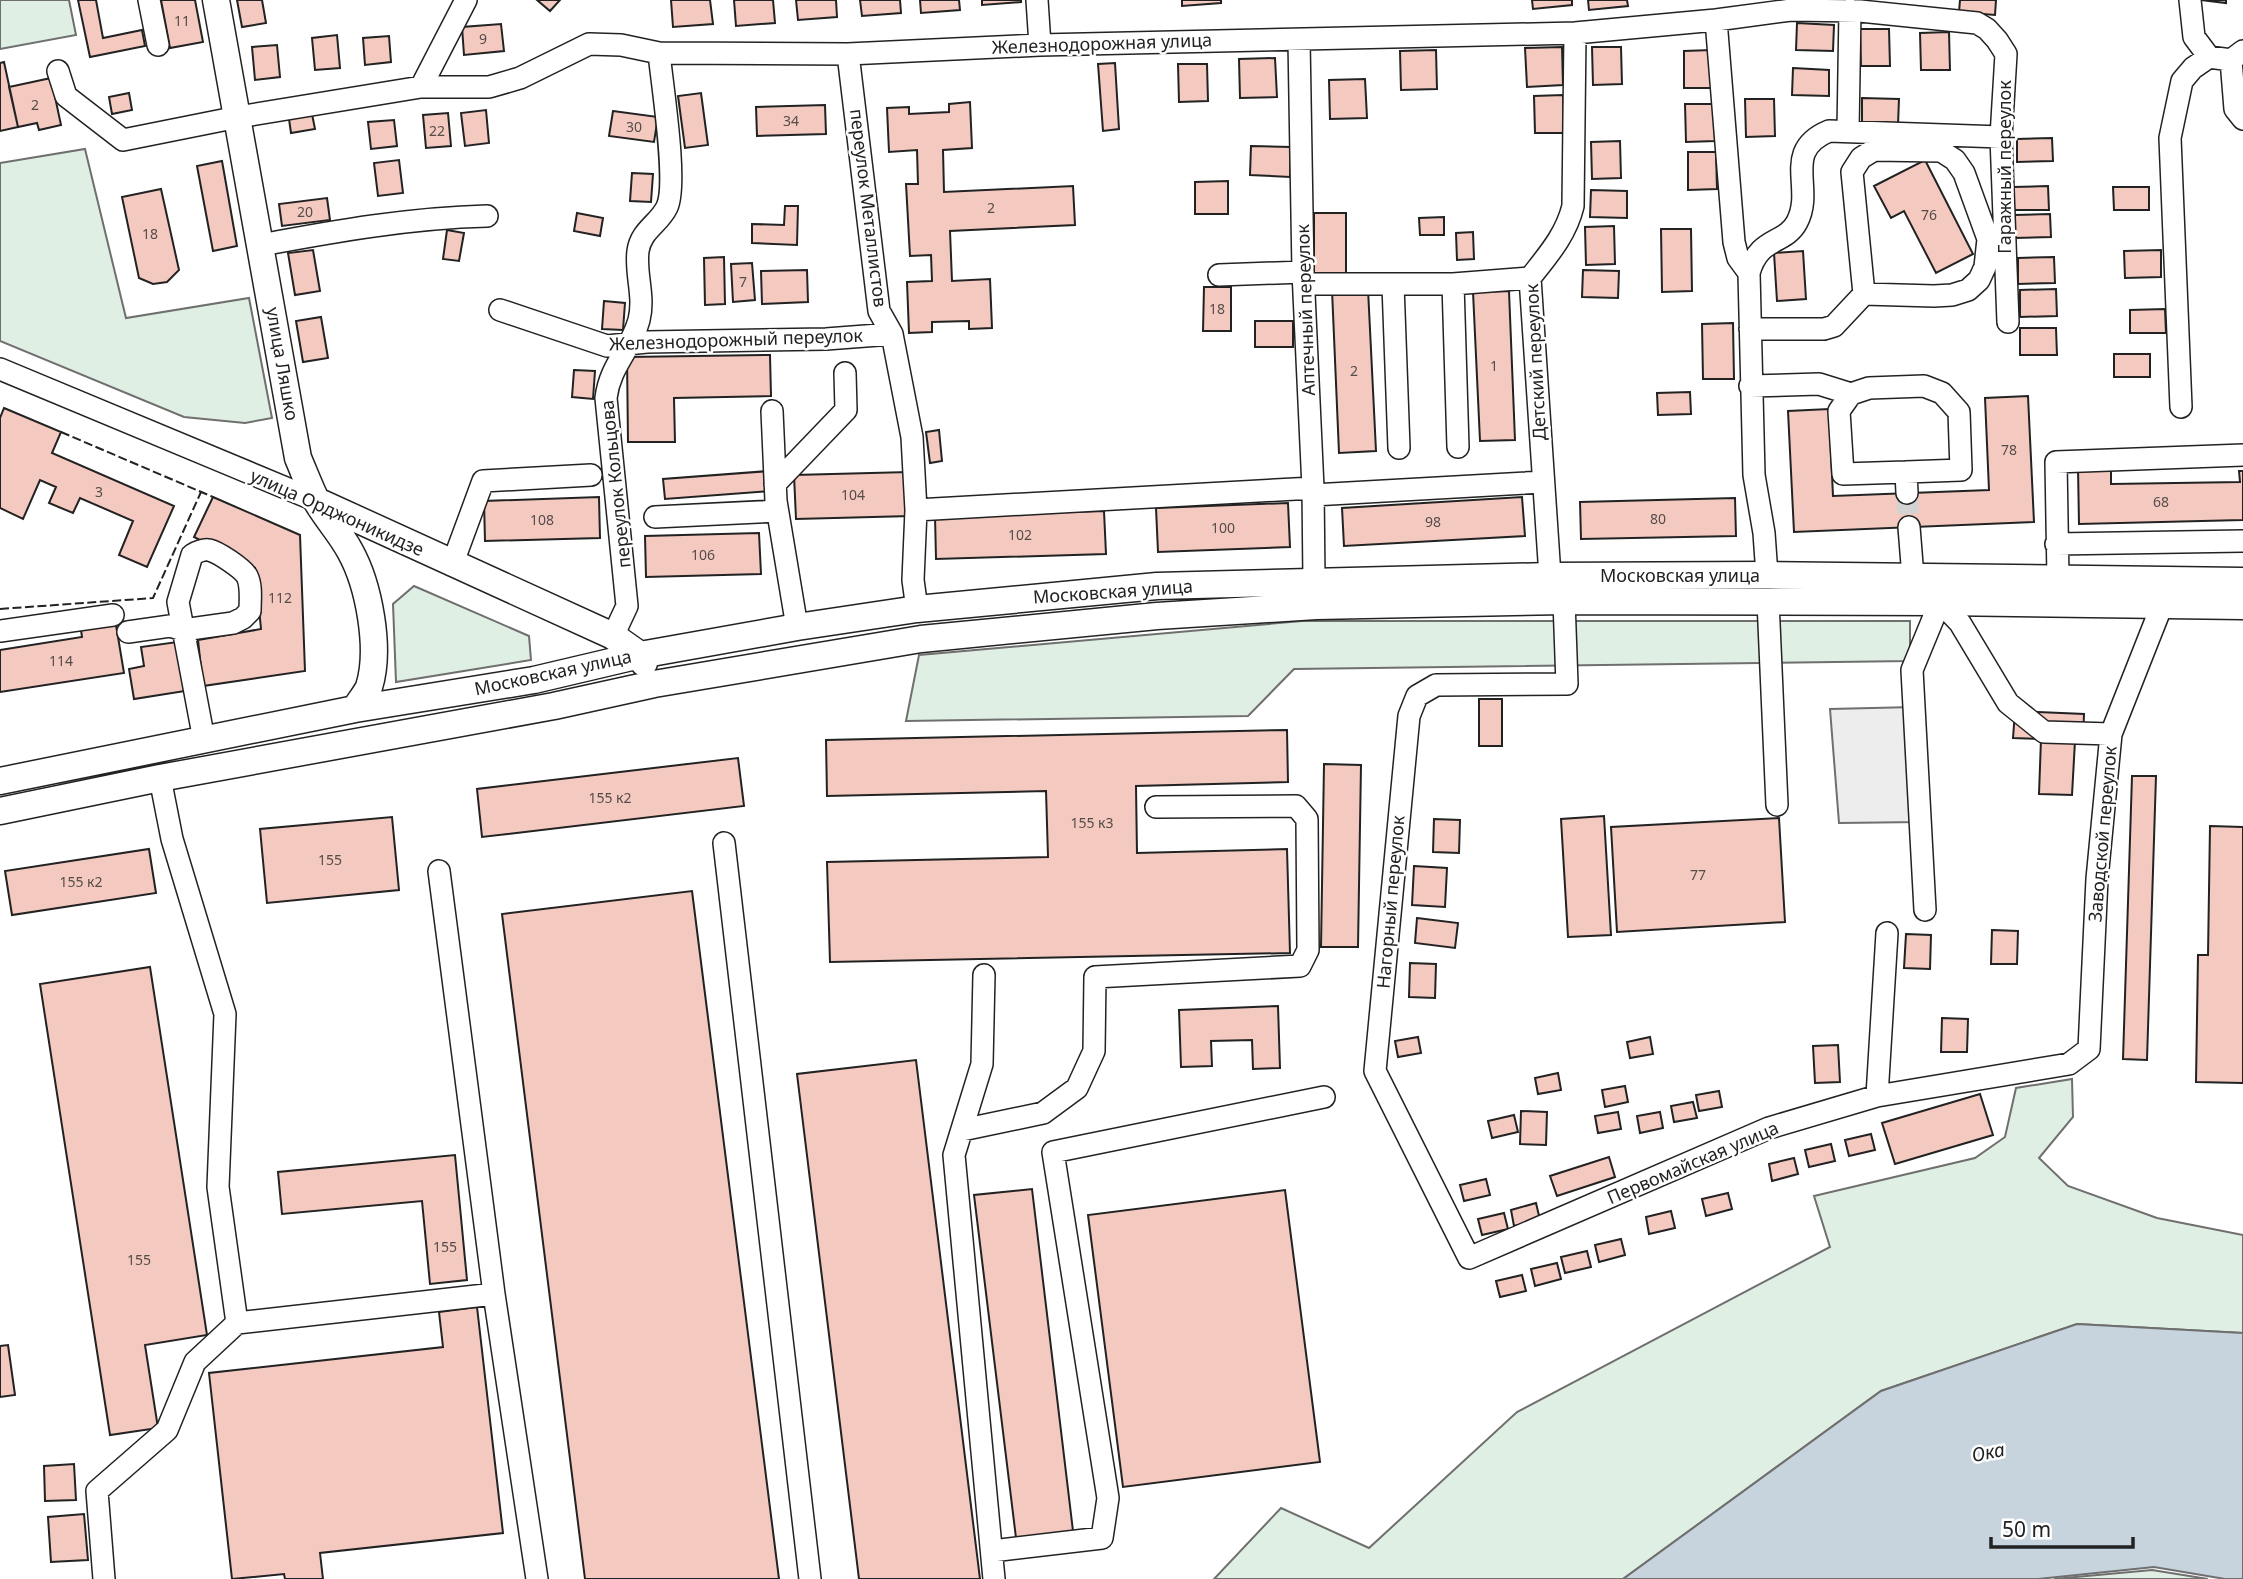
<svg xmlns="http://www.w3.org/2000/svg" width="2243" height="1579" font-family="'Noto Sans',sans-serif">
  <rect width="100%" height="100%" fill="#fff"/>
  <path fill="#e0efe3" stroke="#6f6f6f" stroke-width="2" d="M0,0H69L76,35L0,49Z
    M85,149L126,318L249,298L272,418L245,423L184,417L0,341V163Z
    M414,586L529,636L531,660L396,682L393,604Z
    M1302,621H1910V661L1294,669L1248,716L906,721L919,655Z
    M2072,1079L2073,1117L2039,1158L2068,1186L2157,1218L2243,1235V1333L2077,1324L1881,1391L1623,1579H1214L1281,1508L1369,1548L1517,1412L1830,1247L1814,1196L1975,1158L2005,1137L2016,1088Z
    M2152,1570L2208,1579H2054Z"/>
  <path fill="#ededed" stroke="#6f6f6f" stroke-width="2" d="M1914,707L1920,822L1839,823L1830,709Z"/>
  <path fill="#c7d3dd" stroke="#6f6f6f" stroke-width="2" d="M2077,1324L2243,1333V1579H2225L2154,1567L2038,1579H1623L1881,1391Z"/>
  <path fill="#f3c9c0" stroke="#222" stroke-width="2" d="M78,0H96L103,38L142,30L145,46L90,57Z
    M161,0H195L203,42L170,48Z
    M237,0H262L266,23L242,27Z
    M537,0H560L550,11Z
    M671,0H710L713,24L673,27Z
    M734,0H773L775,23L736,26Z
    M796,0H836L837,17L798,20Z
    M860,0H900L901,13L862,16Z
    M920,0H959L960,10L921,13Z
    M982,0H1021V2L982,5Z
    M1182,0H1221V3L1182,6Z
    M1532,0H1572V5L1533,9Z
    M1588,0H1627L1628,6L1589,10Z
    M1960,0H1996L1995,15L1959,12Z
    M2201,0H2226V3Z
    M1797,23L1834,25L1833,51L1796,50Z
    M501,24L504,51L464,55L462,27Z
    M1860,29H1889L1890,66H1861Z
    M1949,32L1950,70H1921L1920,33Z
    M337,35L340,68L315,70L312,38Z
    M389,36L391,62L365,65L363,38Z
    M277,45L280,77L255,80L252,47Z
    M1562,47L1563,85L1527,87L1525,48Z
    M1592,47H1621L1622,84L1593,85Z
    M1436,50L1437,89L1401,90L1400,51Z
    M1712,50L1713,88H1684V51Z
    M1275,58L1277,97L1240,98L1239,59Z
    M4,62L18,127L0,131V63Z
    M1115,63L1119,129L1103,131L1098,64Z
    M1178,64H1207L1208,101L1179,102Z
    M1793,68L1829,70V96L1792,95Z
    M51,78L61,125L39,130L37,123L18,127L9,87Z
    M1365,79L1367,118L1330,119L1329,80Z
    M129,93L132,110L112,114L109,97Z
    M701,93L708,145L685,148L678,96Z
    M1563,95L1564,133H1535L1534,96Z
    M1862,98L1899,99L1898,125H1862Z
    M1745,99H1774L1775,136L1746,137Z
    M970,102L972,148L943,150L944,192L1073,186L1075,225L950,231L952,281L990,279L992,328L969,329V321L932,322V332L909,333L907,282L932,281L931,255L910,256L906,184H918L917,150L889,152L887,108L909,107V114L949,112V104Z
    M1685,104H1714L1715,141L1686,142Z
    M825,105L826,134L757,136L756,107Z
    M486,110L489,143L465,146L461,113Z
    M613,111L658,117L654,142L609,136Z
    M448,113L451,146L426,148L423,115Z
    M312,114L315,129L291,133L289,119Z
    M394,120L397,146L371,149L368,122Z
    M2052,138L2053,161L2017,162V139Z
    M1620,141L1621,178L1592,179L1591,142Z
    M1251,146L1291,147L1290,177L1250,175Z
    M1688,152H1716L1717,189L1688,190Z
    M399,160L403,193L378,196L374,163Z
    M1925,160L1973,254L1936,273L1904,211L1891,218L1874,186Z
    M222,161L237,246L213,251L197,166Z
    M632,173L653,174L651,202L630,201Z
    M1228,181V214H1195V182Z
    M2048,186L2049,210H2013V187Z
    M2113,187H2149V210H2114Z
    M161,189L179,270L167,282L153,284L139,278L122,197Z
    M1591,190L1627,191V218L1590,217Z
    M327,198L330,220L282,226L279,204Z
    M785,206H798L797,245L752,243V224L784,225Z
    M577,213L603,218L600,236L574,231Z
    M1314,213H1346V274H1314Z
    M2050,214L2051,237L2015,238V215Z
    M1444,217V235H1420L1419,218Z
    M1614,226L1615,264L1586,265L1585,227Z
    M1661,229H1691L1692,291L1662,292Z
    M447,230L464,233L459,261L443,259Z
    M1473,232L1474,259L1457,260L1456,233Z
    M313,250L320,291L295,295L288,253Z
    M2161,250V277L2125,278L2124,251Z
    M1803,251L1806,299L1777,301L1774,253Z
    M724,257L725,304L705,305L704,258Z
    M2054,257L2055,283L2018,284V258Z
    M752,263L755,300L733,302L731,264Z
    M807,270L808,302L762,304L761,271Z
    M1583,270L1619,271L1618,298L1582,297Z
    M1204,287H1231V331H1203Z
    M1368,289L1376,451L1339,453L1332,290Z
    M2056,289L2057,316L2020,317V290Z
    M1509,291L1515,440L1480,441L1473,292Z
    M604,301L625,303L623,330L602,329Z
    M2165,309L2166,333H2130V310Z
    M321,317L328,358L303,362L296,321Z
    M1255,321H1293V347H1255Z
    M1733,323L1734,379H1703L1702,324Z
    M2020,328H2056L2057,355H2020Z
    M2114,354H2150V377H2114Z
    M770,355L771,396L674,398L675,442H628L627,357Z
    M574,370L595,371L593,399L572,397Z
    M1690,392L1691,414L1658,415L1657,393Z
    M2028,396L2034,522L1794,532L1788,411L1829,409L1833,496L1989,490L1985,398Z
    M4,408L61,432L52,453L174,506L147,567L119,555L133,521L80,498L73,513L49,503L56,487L40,480L23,519L0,508V418Z
    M939,430L942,461L930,463L926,432Z
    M2111,467V484L2240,482L2239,471H2243V520L2079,524L2078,468Z
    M769,471L771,491L665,499L663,479Z
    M909,472L911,516L796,519L794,475Z
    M213,497L300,535L305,671L203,686L198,640L261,629L255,568L194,537Z
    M599,497L600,538L485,541L484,501Z
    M1522,497L1525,536L1344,546L1342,508Z
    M1735,498L1736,536L1581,539L1580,502Z
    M1288,503L1290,547L1158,552L1156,508Z
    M1104,511L1106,554L936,559L935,516Z
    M759,533L761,574L646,577L645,536Z
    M116,625L124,673L0,692V650L82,637L81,630Z
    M177,642L185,691L134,699L129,669L144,666L141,647Z
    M1479,699H1502V746H1479Z
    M2015,711L2084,714L2083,742L2075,741L2072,795L2039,794L2041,739L2013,738Z
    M1287,730L1288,782L1136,786L1137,853L1287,849L1290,953L830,962L827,862L1048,857L1046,791L827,796L826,740Z
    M738,758L744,806L482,837L477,789Z
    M1324,764L1361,765L1358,947H1321Z
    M2132,776H2156L2147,1060L2123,1059Z
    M1604,816L1611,935L1568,937L1561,819Z
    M392,817L399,890L267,903L260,829Z
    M1779,818L1785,922L1617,932L1611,827Z
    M1434,819L1460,820L1459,853L1433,852Z
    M2210,826L2243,827V1083L2196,1082L2198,955H2208Z
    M149,849L156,893L12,915L5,871Z
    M1414,866L1447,868L1445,907L1412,905Z
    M692,891L779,1579H585L502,914Z
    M1417,918L1458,923L1455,948L1415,943Z
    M1992,930L2018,931L2017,964H1991Z
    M1906,934L1931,935L1930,969L1904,968Z
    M1410,963L1436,964L1435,998L1409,997Z
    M150,967L207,1335L145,1345L158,1428L110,1435L40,984Z
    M1278,1006L1280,1068L1253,1069L1252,1040L1211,1041L1212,1066L1181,1067L1179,1010Z
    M1942,1018L1968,1019L1967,1052H1941Z
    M1418,1037L1421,1053L1398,1057L1395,1041Z
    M1650,1037L1653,1054L1630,1058L1627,1042Z
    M1838,1045L1840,1082L1815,1083L1813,1046Z
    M916,1060L980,1579H859L797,1074Z
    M1558,1073L1561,1090L1538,1094L1535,1078Z
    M1625,1086L1628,1102L1605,1107L1602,1090Z
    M1719,1091L1722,1107L1699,1111L1696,1095Z
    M1980,1094L1993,1135L1895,1164L1882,1123Z
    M1693,1102L1697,1118L1674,1122L1671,1106Z
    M1521,1111L1547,1112L1546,1145L1520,1144Z
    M1618,1112L1621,1129L1598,1133L1595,1116Z
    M1660,1112L1663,1128L1640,1133L1637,1116Z
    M1514,1115L1518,1132L1492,1138L1488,1121Z
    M1871,1134L1875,1150L1849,1156L1845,1140Z
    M1831,1144L1835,1161L1809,1167L1805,1150Z
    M455,1155L467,1280L430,1284L422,1201L282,1214L278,1172Z
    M1609,1157L1615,1177L1557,1196L1550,1176Z
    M1794,1158L1798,1174L1772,1181L1769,1164Z
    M1486,1179L1490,1195L1464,1201L1460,1185Z
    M1032,1189L1073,1531L1016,1538L974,1195Z
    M1285,1190L1320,1462L1123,1487L1088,1215Z
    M1728,1193L1732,1209L1706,1216L1702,1199Z
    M1536,1203L1540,1220L1514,1226L1511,1210Z
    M1671,1211L1675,1228L1649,1234L1646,1217Z
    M1504,1213L1508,1229L1482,1235L1478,1219Z
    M1621,1239L1625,1255L1599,1262L1595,1245Z
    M1587,1251L1591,1267L1565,1273L1561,1257Z
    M1557,1263L1561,1279L1535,1286L1531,1269Z
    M1522,1275L1526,1291L1500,1297L1496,1281Z
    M477,1307L503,1533L320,1553L323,1579H285L284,1574L232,1579L209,1373L443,1347L439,1312Z
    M8,1345L15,1395L0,1397V1346Z
    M74,1464L76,1500L45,1501L44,1466Z
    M84,1514L88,1560L51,1562L48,1517Z"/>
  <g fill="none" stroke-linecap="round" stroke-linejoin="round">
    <path stroke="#d3d3d3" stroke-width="21" stroke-dasharray="21 10" stroke-linecap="butt" d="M1907,493L1909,527"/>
    <g stroke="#222" stroke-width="24">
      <path id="minor" d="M149,0L158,45
        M1037,0L1040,45
        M2190,0L2194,37L2209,57L2231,60
        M1716,20L1734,242L1738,258L1749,273L1754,475L1764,533L1767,575
        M1299,40L1303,272L1313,488L1314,581
        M2243,51L2231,60L2235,109L2243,119
        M848,54L879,311L892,334L912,437L916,510L913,580L917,609
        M58,71L66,96L123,140L238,117L421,87H489L520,78L589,44L621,45L659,53L848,54L1040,45L1575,33L1716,20L1791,10L1860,11L1977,23L1987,29L1997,40L2006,54L2001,137L2008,322
        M421,87L466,0
        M1848,131L1850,10
        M261,245C336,231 410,218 487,216
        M1749,273C1759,236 1785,245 1797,222C1815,188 1781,151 1829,131L2001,137
        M1219,275L1303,272
        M1305,284H1453L1530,278
        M1453,284L1458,447
        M1393,285L1399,448
        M500,310L607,346L647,342L826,339L892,334
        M1750,329H1824L1834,326L1864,294L1852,172L1861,158L1874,150L1941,151L1955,160L1964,173L1988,239L1985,267L1979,280L1968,290L1952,295L1934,296L1864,294
        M0,369L317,501
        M1750,386L1819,384L1851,394
        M2181,407L2170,138L2182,81L2193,68L2209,57
        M772,411L776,501L797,627
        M1906,472L1843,474L1839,411L1851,394L1869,388L1924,386L1942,393L1959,412L1961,470L1906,472L1907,493
        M775,484L846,410L845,373
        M1313,495L1543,482
        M916,510L1313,488
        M655,517L777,511
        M1909,527L1913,577
        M2056,544L2243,541
        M452,565L483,481L591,475
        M1550,576L1530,278C1548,255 1566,235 1573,206L1575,33
        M2058,578L2056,462L2243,455
        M1564,601L1567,684L1436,685L1417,696L1409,716L1375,1071L1469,1258L1769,1128L1877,1096L2069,1064L2089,1049L2097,879L2111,734L2162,605
        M1768,601L1777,805
        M0,631L113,615
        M128,632L170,626L183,630L233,623L243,618L250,611C250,600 252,586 247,576C242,568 218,552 209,550C203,549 197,552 192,555L178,602L204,740
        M613,636L627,606L606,398C610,365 631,350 639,320C645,296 635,274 638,251C641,230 659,224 667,207C678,184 662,84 659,53
        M160,778L172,839L225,1014L218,1187L237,1323L494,1294L537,1579
        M724,843L810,1579
        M439,871L494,1294
        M1925,910L1912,670L1940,602L1960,623L2008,703L2044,732L2111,734
        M984,975L982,1064L954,1155L994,1579
        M1877,1096L1887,933
        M962,1130L1043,1113L1077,1088L1094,1051L1095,977L1300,966L1308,950L1307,819L1296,806L1156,807
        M992,1551L1102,1538L1108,1498L1053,1152L1324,1097
        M104,1579L97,1491L167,1430L195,1362L237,1323"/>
    </g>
    <g stroke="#222" stroke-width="29">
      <path id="major" d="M216,0L298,458C304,472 310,488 317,502C327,519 341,534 350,551C369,585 381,649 369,687C366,694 359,702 355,709
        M317,501L613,636L640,655L644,663
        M0,781L355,709L534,680L640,655L797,627L917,609L1157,586L1550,576L1767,575L2243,581
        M0,811L160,778L554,706L654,684L921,639L1157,616L1316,606L1564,601L1940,602L2243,606"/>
    </g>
    <use href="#minor" stroke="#fff" stroke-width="21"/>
    <use href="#major" stroke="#fff" stroke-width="26"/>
    <path stroke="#222" stroke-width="2" stroke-dasharray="9 3.5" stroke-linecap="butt" d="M61,432L213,497
      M0,609L153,598L201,492"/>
  </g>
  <g text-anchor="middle" stroke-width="5" stroke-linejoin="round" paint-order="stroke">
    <g font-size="14" fill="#564c4a">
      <text x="182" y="26">11</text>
      <text x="483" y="44">9</text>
      <text x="35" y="110">2</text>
      <text x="791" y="126">34</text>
      <text x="634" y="132">30</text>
      <text x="437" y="136">22</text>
      <text x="991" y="213">2</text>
      <text x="305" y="217">20</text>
      <text x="1929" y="220">76</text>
      <text x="150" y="239">18</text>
      <text x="743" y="287">7</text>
      <text x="1217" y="314">18</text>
      <text x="1494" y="371">1</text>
      <text x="1354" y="376">2</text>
      <text x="2009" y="455">78</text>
      <text x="99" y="497">3</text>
      <text x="853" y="500">104</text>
      <text x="2161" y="507">68</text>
      <text x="1658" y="524">80</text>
      <text x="542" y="525">108</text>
      <text x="1433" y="527">98</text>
      <text x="1223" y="533">100</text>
      <text x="1020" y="540">102</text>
      <text x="703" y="560">106</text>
      <text x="280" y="603">112</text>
      <text x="61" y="666">114</text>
      <text x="610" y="803">155 к2</text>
      <text x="1092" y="828">155 к3</text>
      <text x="330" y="865">155</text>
      <text x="1698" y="880">77</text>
      <text x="81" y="887">155 к2</text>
      <text x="445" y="1252">155</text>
      <text x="139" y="1265">155</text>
    </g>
    <g font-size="18" fill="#222" stroke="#fff">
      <text transform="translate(1102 44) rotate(-2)" y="6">Железнодорожная улица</text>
      <text transform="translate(2005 167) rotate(-90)" y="6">Гаражный переулок</text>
      <text transform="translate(868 208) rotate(83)" y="6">переулок Металлистов</text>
      <text transform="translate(1306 310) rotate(-92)" y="6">Аптечный переулок</text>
      <text transform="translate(736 340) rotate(-2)" y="6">Железнодорожный переулок</text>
      <text transform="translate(1536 362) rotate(-93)" y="6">Детский переулок</text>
      <text transform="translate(282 364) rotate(80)" y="6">улица Ляшко</text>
      <text transform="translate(616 484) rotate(-96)" y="6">переулок Кольцова</text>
      <text transform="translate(337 513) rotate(24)" y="6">улица Орджоникидзе</text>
      <text x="1680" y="582">Московская улица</text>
      <text transform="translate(1113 592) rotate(-4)" y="6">Московская улица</text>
      <text transform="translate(553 673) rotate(-12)" y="6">Московская улица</text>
      <text transform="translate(2103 834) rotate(-85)" y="6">Заводской переулок</text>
      <text transform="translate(1391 902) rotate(-85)" y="6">Нагорный переулок</text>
      <text transform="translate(1693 1163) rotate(-23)" y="6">Первомайская улица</text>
    </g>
    <g font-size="19" font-style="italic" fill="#222" stroke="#fff">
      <text transform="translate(1988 1452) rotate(-12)" y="7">Ока</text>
    </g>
  </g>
  <path d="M1991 1537v10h142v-10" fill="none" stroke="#222222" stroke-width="3.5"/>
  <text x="2002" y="1537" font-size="21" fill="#222222" stroke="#ffffff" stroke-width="5" paint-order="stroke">50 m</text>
</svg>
